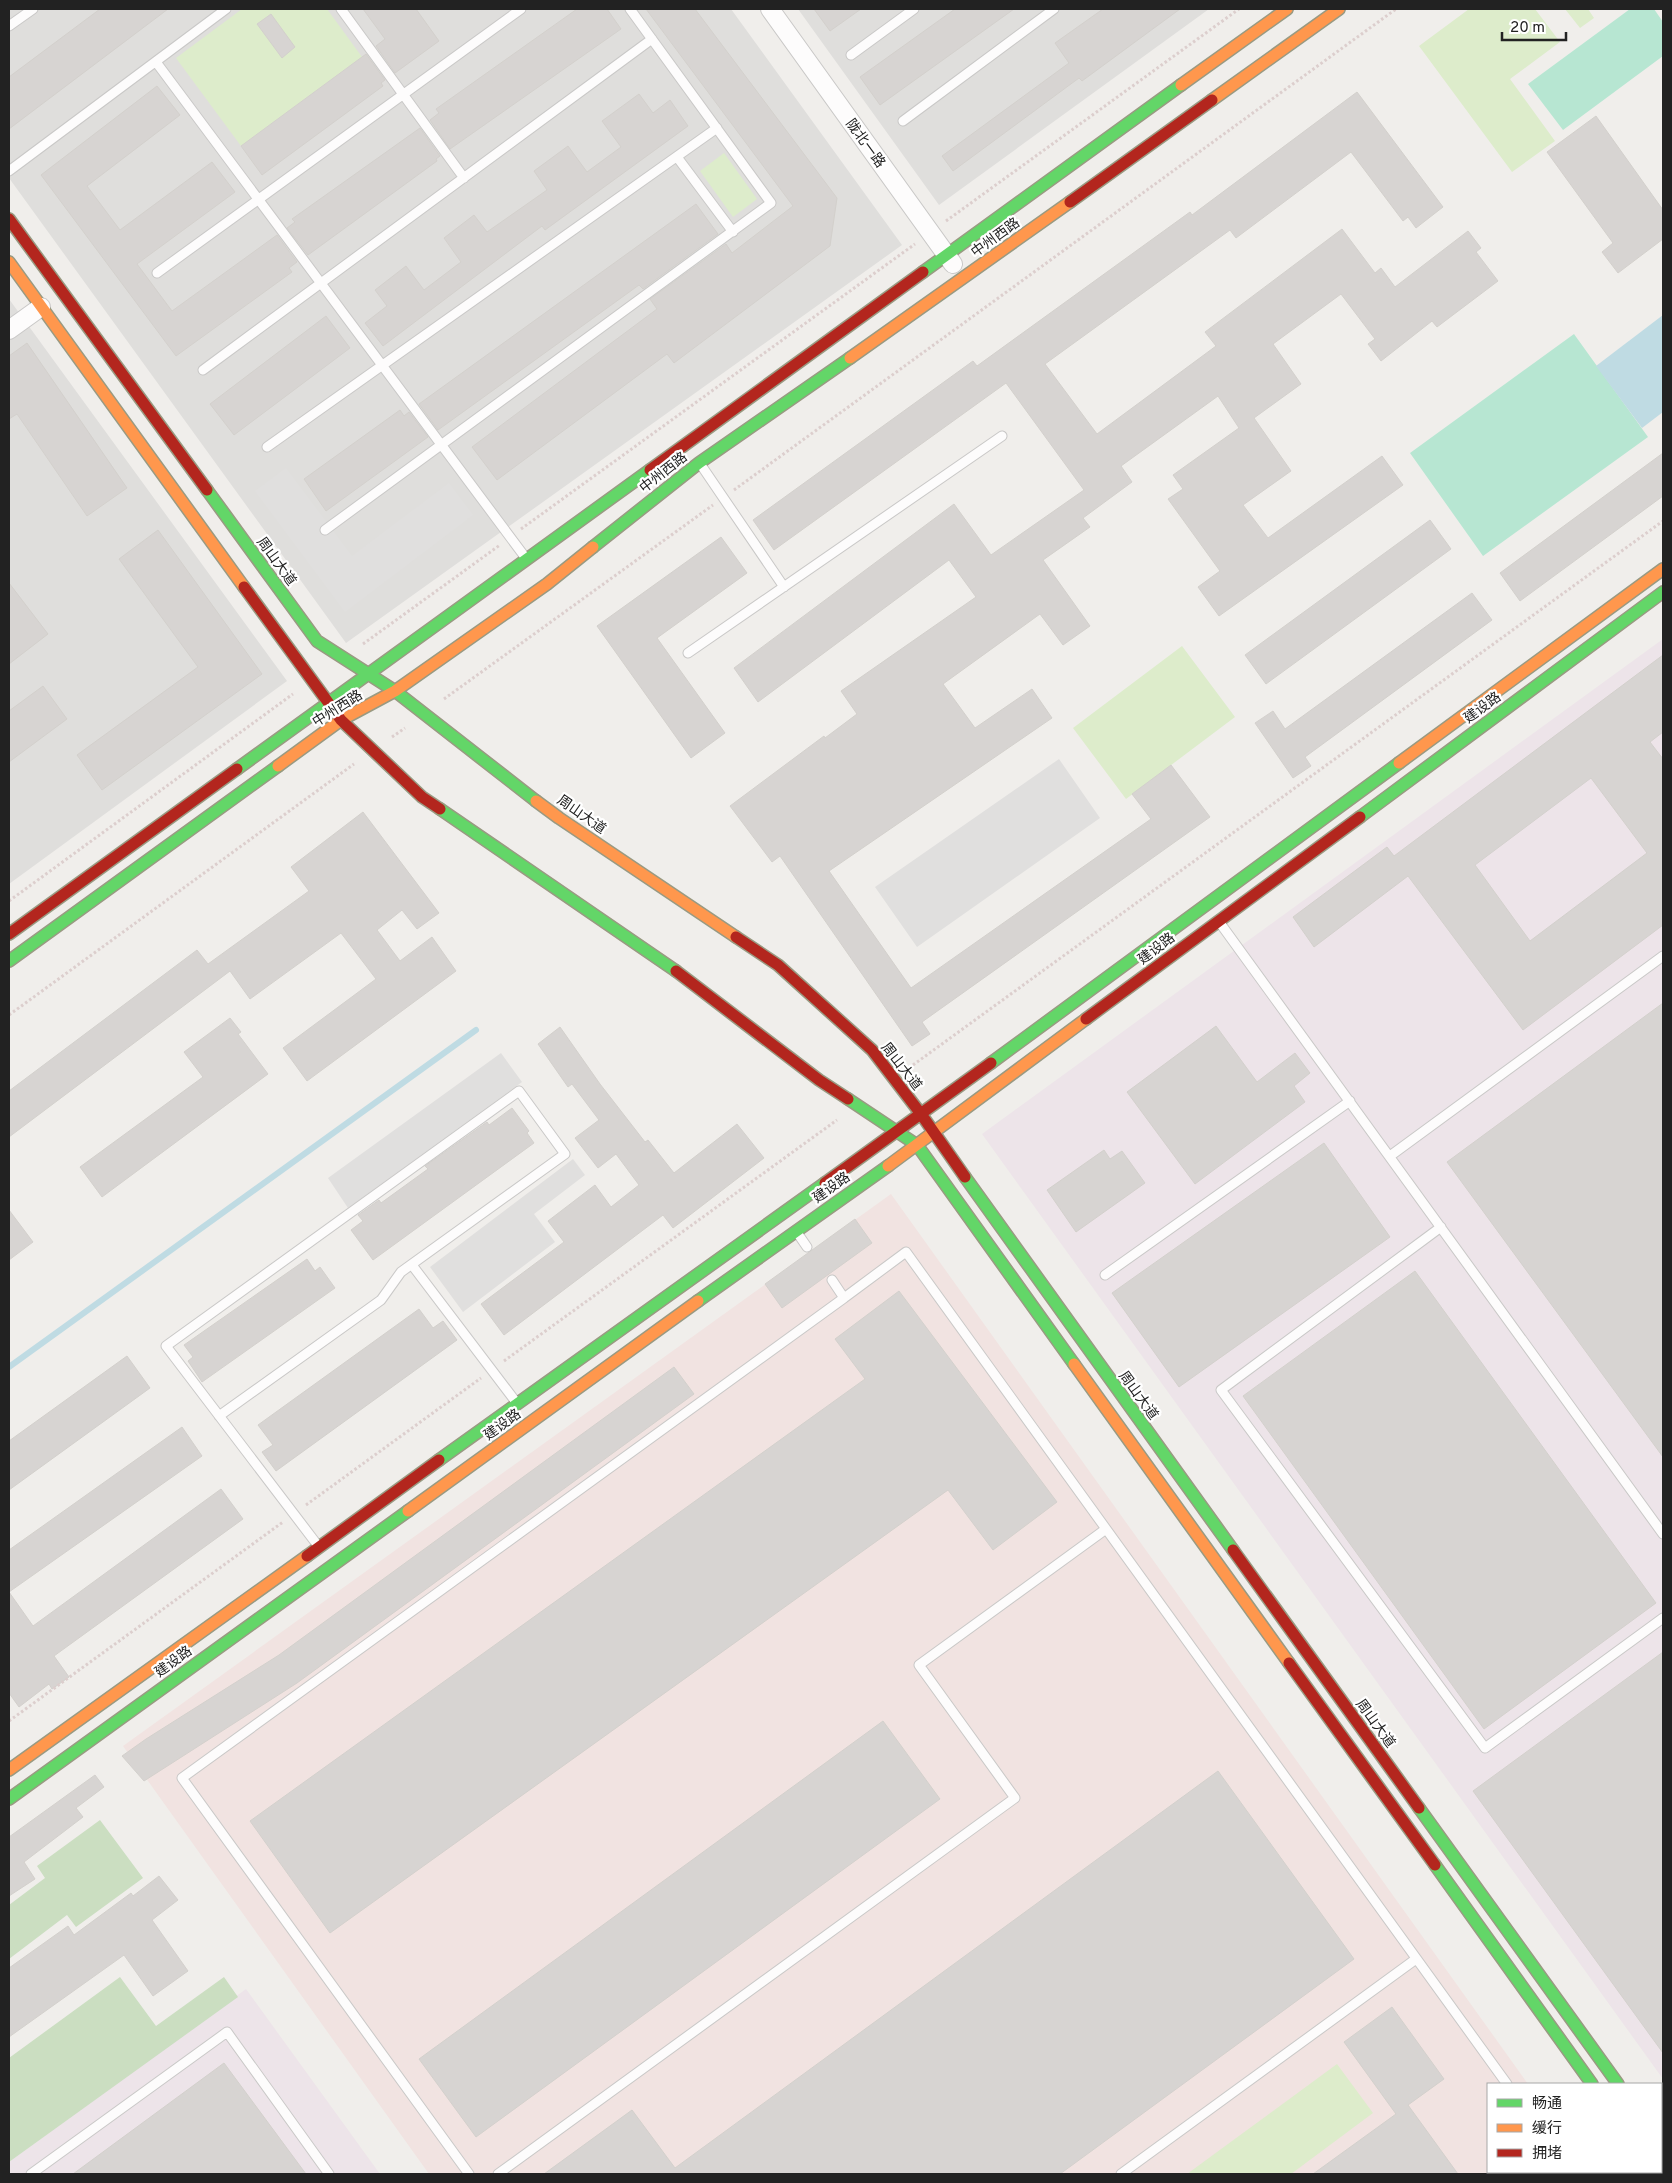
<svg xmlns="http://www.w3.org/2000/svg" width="1672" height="2183" font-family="Overpass,'Noto Sans SC',sans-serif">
  <rect width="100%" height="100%" fill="#f0eeeb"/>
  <path fill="#dfdedc" d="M9,9H731L902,245L346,643L9,178Z
    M798,9H1209L939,205Z
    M9,299L287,681L9,884Z"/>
  <path fill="#f1e3e1" d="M891,1194L1528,2084H1488V2172H1591L1592,2174H429L123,1746Z"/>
  <path fill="#ede4e9" d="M1663,639V2079L982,1134Z
    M246,1989L380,2174H9V2162Z"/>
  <path fill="#ddeccb" d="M242,9H327L362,57L241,146L176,58Z
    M1469,9H1535L1560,42L1510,79L1555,141L1512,172L1419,46Z
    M1565,9H1588L1594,18L1580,28Z
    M724,153L757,199L733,217L700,171Z
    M1182,646L1235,717L1126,799L1073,728Z
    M1337,2064L1373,2113L1291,2174H1187Z"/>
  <path fill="#cbdec1" d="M100,1820L143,1878L76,1927L67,1915L9,1959V1905L45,1878L37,1866Z
    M120,1977L156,2026L224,1977L238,1997L9,2162V2058Z"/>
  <path fill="#b7e6d2" d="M1630,9H1654L1663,22V56L1563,130L1528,84Z
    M1574,334L1648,437L1483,556L1410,453Z"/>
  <path fill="#e0dfde" d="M286,468L352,556L449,483L473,515L345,612L255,491Z
    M1059,759L1100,818L917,947L875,887Z
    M501,1053L522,1082L348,1208L328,1178Z
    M573,1159L585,1175L534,1214L555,1242L463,1312L430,1267Z"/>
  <path fill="#bfdbe3" d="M1663,315V412L1642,428L1596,366Z"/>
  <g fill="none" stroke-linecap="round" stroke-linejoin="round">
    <path stroke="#bfdbe3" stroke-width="6" d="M9,1367L476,1030"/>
  </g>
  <path fill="#d7d4d2" stroke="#d3d0cc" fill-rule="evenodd" d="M100,9H168L9,129V77Z
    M363,9H416L439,41L395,73L376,46L385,39Z
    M577,9H607L621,29L450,149L430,120L439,113L436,109Z
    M646,9H695L837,198L830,246L674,363L667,354L497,480L472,447L657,309L650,299L726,244L732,253L793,206Z
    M814,9H861L830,31Z
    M955,9H1014L880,105L860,77Z
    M1103,9H1180L1082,81L1079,78L953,171L942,156L1069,63L1055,43Z
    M271,14L295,47L282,58L257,24Z
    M366,54L385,80L381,83L383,86L262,175L241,146Z
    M157,86L180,115L87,186L120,230L212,162L235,192L137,264L172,311L277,235L297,262L289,268L292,272L176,356L41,175Z
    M1357,92L1443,207L1416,228L1408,217L1403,221L1351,152L1236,238L1230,230L1045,364L1097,434L1216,346L1205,332L1342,229L1375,273L1381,268L1395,287L1468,231L1481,248L1476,252L1498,281L1437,327L1432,321L1381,361L1368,344L1375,339L1341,294L1273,344L1301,384L1254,418L1291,471L1243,505L1268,538L1382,456L1403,485L1219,616L1198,587L1220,571L1168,499L1183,489L1173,475L1239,428L1218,396L1121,466L1132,482L1083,518L1090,527L1043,560L1090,626L1063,645L1040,614L943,684L975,728L1032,689L1052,718L829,871L911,988L1151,819L1132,794L1171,765L1210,817L922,1022L930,1034L912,1046L780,856L772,862L730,806L824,736L825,738L857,714L841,691L976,597L949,560L758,702L734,668L954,504L991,555L1084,490L1006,383L774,550L753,520L973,361L977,366L1190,212L1192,215Z
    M639,94L653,113L670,100L688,126L545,230L542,226L383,346L365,323L387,306L375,290L406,266L424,290L461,262L444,238L474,215L487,232L547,190L534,171L568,146L587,172L621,147L602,121Z
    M1596,116L1663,210V239L1618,273L1602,252L1613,243L1547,152Z
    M420,128L440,156L436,159L437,161L308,255L287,228L295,222L292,219Z
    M696,204L718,234L643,289L639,285L438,430L419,404Z
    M326,316L350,348L234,435L210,404Z
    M27,343L127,488L87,516L17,414L9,419V356Z
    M400,410L404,416L409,412L428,437L326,511L304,479Z
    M1663,453V496L1520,601L1500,573Z
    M1430,520L1451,549L1266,684L1245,655Z
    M158,530L262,674L102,790L77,755L198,667L119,559Z
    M721,537L747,573L657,638L725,733L691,758L597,626Z
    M9,583L48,634L9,664Z
    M1472,593L1492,620L1305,757L1311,766L1293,778L1255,723L1273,711L1285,729Z
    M1663,655V732L1650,742L1663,759V925L1523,1030L1408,876L1314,947L1293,917L1387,847L1394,856ZM1591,778L1647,853L1530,941L1475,865Z
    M43,686L67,719L9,762V711Z
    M363,812L439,913L417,929L402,910L377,930L400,961L432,937L456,971L307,1081L283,1048L376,979L341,933L250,999L230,971L9,1137V1091L197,950L208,964L309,891L291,867Z
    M1663,1003V1457L1447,1162Z
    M230,1018L241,1032L238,1034L268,1074L102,1197L80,1167L203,1077L184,1052Z
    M1216,1026L1257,1082L1295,1053L1310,1073L1294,1086L1305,1102L1195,1184L1127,1092Z
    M560,1027L600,1084L645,1142L648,1140L674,1173L737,1124L764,1158L673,1228L663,1215L504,1335L481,1304L564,1242L548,1221L595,1185L611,1207L639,1185L616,1154L598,1168L575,1138L599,1120L572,1084L568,1087L538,1044Z
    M512,1108L529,1131L527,1133L534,1143L373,1260L351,1230L363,1221L358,1215L379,1200L381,1203L428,1169L425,1166L487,1122L489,1125Z
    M1324,1143L1390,1237L1179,1387L1112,1293Z
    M1104,1150L1110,1159L1122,1151L1145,1183L1076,1232L1047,1190Z
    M9,1210L33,1242L9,1260Z
    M855,1219L872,1243L782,1308L765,1284Z
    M307,1259L315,1271L320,1267L335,1288L202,1382L188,1361L193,1357L184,1345Z
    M1415,1271L1656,1603L1484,1729L1243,1396Z
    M899,1291L1057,1502L993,1550L948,1490L330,1933L250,1821L865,1379L835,1339Z
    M419,1309L433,1328L443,1321L457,1340L276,1471L262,1452L273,1445L258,1425Z
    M127,1356L150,1388L9,1490V1441Z
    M674,1367L694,1394L297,1683L144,1781L122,1756L146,1739L279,1655Z
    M182,1427L202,1456L9,1592V1550Z
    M221,1489L243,1519L54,1656L69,1677L52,1689L49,1684L19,1707L9,1693V1592L33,1626Z
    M1663,1652V2053L1473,1791Z
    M883,1721L940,1799L476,2137L419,2059Z
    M1218,1771L1354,1959L1060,2174H544L632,2110L675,2168Z
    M95,1775L104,1787L76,1808L83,1817L24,1862L35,1879L9,1896V1837Z
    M159,1876L178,1900L152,1920L188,1971L153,1996L124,1955L9,2037V1968L68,1926L74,1935L131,1893L133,1896Z
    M1392,2007L1444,2079L1408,2105L1458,2174H1313L1396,2114L1344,2042Z
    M224,2063L306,2174H73Z"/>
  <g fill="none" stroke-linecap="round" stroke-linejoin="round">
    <g stroke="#c9c8c7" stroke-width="11">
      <path id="lane" d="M341,9L464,178
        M9,26L33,9
        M851,55L914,9
        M156,62L525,557
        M903,121L1054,9
        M677,157L733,232
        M9,171L226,9
        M157,273L521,9
        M203,370L652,39
        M267,447L717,128
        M701,465L784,587
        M325,530L771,203L630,9
        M688,653L1002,436
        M1220,923L1663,1534
        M1390,1156L1663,956
        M1441,1227L1221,1390L1485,1748L1663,1618
        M796,1231L807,1247
        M412,1265L516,1402
        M1105,1275L1350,1101
        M844,1298L906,1252L1507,2084
        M219,1416L381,1300L401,1272L565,1154L519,1091L166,1346C217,1413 268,1480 319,1547
        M1570,2172L1572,2174
        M31,2174L227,2032L329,2174
        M469,2174L182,1778L844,1298L832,1280
        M498,2174L1015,1798L919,1665L1106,1529
        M1121,2174L1416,1959"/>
    </g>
    <g stroke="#c9c8c7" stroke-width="20">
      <path id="street" d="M770,9L953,264
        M9,330L41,307"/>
    </g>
    <g stroke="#999a82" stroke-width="14">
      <path id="fast" d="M923,272L1181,85
        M207,490L317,641L395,691L536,801
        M593,547L699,463L850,358
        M237,769L650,470
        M440,809L676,971
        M1360,817L1663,592
        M9,961L278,766
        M991,1063L1399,763
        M848,1099L917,1145L1074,1364
        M965,1177L1233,1550
        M698,1301L888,1166
        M439,1460L825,1183
        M9,1799L408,1511
        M1419,1808L1618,2084
        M1435,1865L1592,2084
        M1661,2144L1663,2147
        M1655,2172L1657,2174"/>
    </g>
    <g stroke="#999a82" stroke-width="14">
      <path id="slow" d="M1181,85L1287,9
        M1212,100L1339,9
        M9,262L244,587
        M850,358L1070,202
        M1399,763L1663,569
        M278,766L341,720L395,691L547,584L593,547
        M536,801L559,818L736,937
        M888,1166L1086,1019
        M1074,1364L1289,1663
        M408,1511L698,1301
        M9,1770L307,1556"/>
    </g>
    <g stroke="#999a82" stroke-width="14">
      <path id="jam" d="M1070,202L1212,100
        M9,219L207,490
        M650,470L923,272
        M244,587L341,720L422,797L440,809
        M9,934L237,769
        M736,937L778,965L872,1050L921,1114L965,1177
        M676,971L819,1080L848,1099
        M1086,1019L1360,817
        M825,1183L991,1063
        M1233,1550L1419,1808
        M307,1556L439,1460
        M1289,1663L1435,1865"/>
    </g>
    <path stroke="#dccecd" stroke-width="3" stroke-dasharray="2.5 2.5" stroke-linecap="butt" d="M946,221L1239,9
      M734,490L1396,9
      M521,529L915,244
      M363,644L500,545
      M444,699L713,505
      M392,737L405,728
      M9,901L293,694
      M9,1015L354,764
      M913,1065L1663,521
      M504,1361L837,1120
      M306,1505L481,1378
      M9,1721L283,1522"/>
    <use href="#lane" stroke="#fdfcfc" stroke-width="9"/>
    <use href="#street" stroke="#fdfcfc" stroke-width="18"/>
    <use href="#fast" stroke="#63d668" stroke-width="11"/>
    <use href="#slow" stroke="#ff974d" stroke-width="11"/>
    <use href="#jam" stroke="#b3261e" stroke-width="11"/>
  </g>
  <g text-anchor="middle" stroke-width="4.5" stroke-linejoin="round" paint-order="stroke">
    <g font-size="14" fill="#222" stroke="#fff">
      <text transform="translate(866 143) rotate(54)" y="5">陇北一路</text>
      <text transform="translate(995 237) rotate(-36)" y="5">中州西路</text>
      <text transform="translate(663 472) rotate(-38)" y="5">中州西路</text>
      <text transform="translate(277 561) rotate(54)" y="5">周山大道</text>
      <text transform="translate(1482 707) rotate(-36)" y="5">建设路</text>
      <text transform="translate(337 708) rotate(-32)" y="5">中州西路</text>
      <text transform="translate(582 814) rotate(35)" y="5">周山大道</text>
      <text transform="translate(1156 948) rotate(-37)" y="5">建设路</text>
      <text transform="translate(902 1066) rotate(52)" y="5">周山大道</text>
      <text transform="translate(831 1187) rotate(-35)" y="5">建设路</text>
      <text transform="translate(1139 1395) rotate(54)" y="5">周山大道</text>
      <text transform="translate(502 1424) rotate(-36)" y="5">建设路</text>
      <text transform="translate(173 1661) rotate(-36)" y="5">建设路</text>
      <text transform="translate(1376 1723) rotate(54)" y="5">周山大道</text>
    </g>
  </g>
  <rect width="1672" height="2183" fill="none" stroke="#222222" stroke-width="20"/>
  <rect x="1487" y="2083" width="175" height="90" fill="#ffffff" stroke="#a7a7a7"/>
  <rect x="1497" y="2099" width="25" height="8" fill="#63d668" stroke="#a7a7a7"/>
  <text x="1532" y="2108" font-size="15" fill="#222222">畅通</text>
  <rect x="1497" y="2124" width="25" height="8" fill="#ff974d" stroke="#a7a7a7"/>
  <text x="1532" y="2133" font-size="15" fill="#222222">缓行</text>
  <rect x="1497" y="2149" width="25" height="8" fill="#b3261e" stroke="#a7a7a7"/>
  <text x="1532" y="2158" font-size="15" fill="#222222">拥堵</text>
  <path d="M1502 32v8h64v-8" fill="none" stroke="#222222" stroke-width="2.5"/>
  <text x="1510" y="32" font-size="15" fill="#222222" stroke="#ffffff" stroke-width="4" paint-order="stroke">20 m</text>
</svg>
